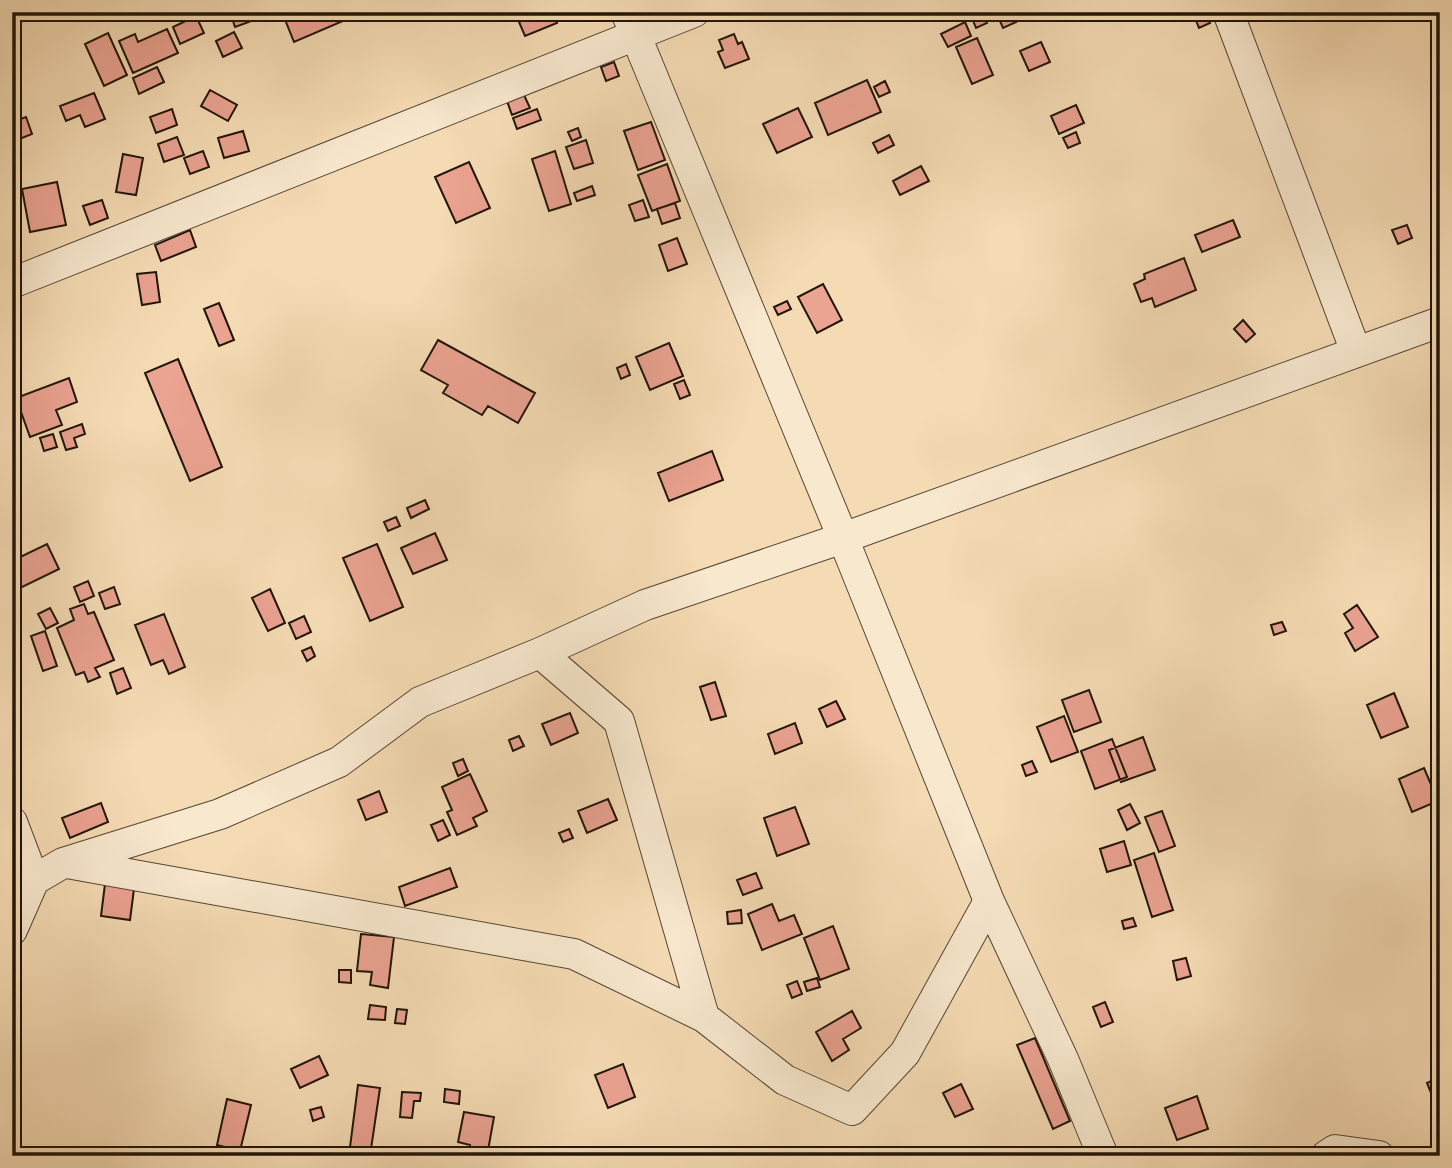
<svg xmlns="http://www.w3.org/2000/svg" width="1452" height="1168" font-family="'Old Standard TT',serif">
  <rect width="100%" height="100%" fill="#f5dbb4"/>
  <filter id="stains"><feTurbulence type="fractalNoise" baseFrequency=".00286" numOctaves="4"/><feColorMatrix values="0 0 0 0 .2 0 0 0 0 .09 0 0 0 0 .02 0 0 0 .5 -.17"/></filter>
  <radialGradient id="worn" r=".72"><stop offset=".6" stop-color="#630" stop-opacity="0"/><stop offset="1" stop-color="#630" stop-opacity=".3"/></radialGradient>
  <path fill="#eba392" stroke="#201508" stroke-width="2" d="M207,12H226V13L211,20Z
    M230,12H246L249,22L235,27Z
    M282,12H348L350,18L294,42Z
    M478,12H500V13L481,20Z
    M534,12H553L557,23L525,36L519,22L535,15Z
    M983,12L987,23L976,28L970,13Z
    M996,12H1028L1029,16L1003,28Z
    M1206,12L1210,23L1199,28L1193,13Z
    M196,16L204,33L180,44L173,27Z
    M965,22L971,36L948,47L941,34Z
    M167,29L178,53L133,73L119,41L135,34L138,42Z
    M234,32L242,48L223,57L216,41Z
    M108,33L127,75L104,86L85,44Z
    M734,34L738,44L742,42L749,59L725,68L718,52L723,50L719,40Z
    M977,38L993,75L972,84L956,47Z
    M1440,40V63L1432,43Z
    M1041,42L1050,62L1029,71L1020,51Z
    M614,62L619,76L606,81L601,67Z
    M157,67L164,82L139,94L133,78Z
    M867,80L881,112L828,135L815,103Z
    M885,81L890,92L879,97L874,87Z
    M12,85L18,102L12,104Z
    M210,90L237,105L228,121L201,106Z
    M94,93L105,119L85,127L80,115L66,121L60,106Z
    M524,95L530,108L512,115L507,101Z
    M1076,105L1084,123L1059,134L1051,116Z
    M798,108L812,137L777,153L763,124Z
    M172,109L177,125L156,133L150,117Z
    M537,109L541,120L517,129L513,118Z
    M26,117L32,134L12,142V122Z
    M651,122L665,160L638,170L624,131Z
    M578,128L581,137L572,141L568,132Z
    M243,131L249,151L224,158L218,138Z
    M1076,132L1080,143L1068,148L1063,138Z
    M889,135L894,145L878,153L873,143Z
    M177,137L184,155L164,162L158,144Z
    M586,140L593,163L574,169L566,147Z
    M203,151L209,167L190,174L184,158Z
    M555,151L571,204L549,211L532,159Z
    M123,154L143,158L136,195L116,192Z
    M469,162L490,208L456,223L435,177Z
    M667,164L680,201L652,211L638,175Z
    M921,166L929,181L900,195L893,181Z
    M57,182L66,225L30,232L22,189Z
    M592,186L595,195L577,201L574,193Z
    M102,200L108,218L90,225L83,206Z
    M643,200L649,217L635,221L629,205Z
    M675,203L680,218L662,224L657,209Z
    M1233,220L1240,237L1202,252L1195,235Z
    M1407,225L1412,238L1398,244L1392,230Z
    M190,230L196,247L161,261L155,245Z
    M677,238L687,264L668,271L659,245Z
    M1184,258L1196,290L1155,307L1152,298L1141,302L1134,284L1145,279L1144,274Z
    M156,272L160,302L142,305L137,274Z
    M823,284L842,320L817,333L798,297Z
    M787,301L791,309L778,315L774,307Z
    M219,303L234,340L219,346L204,309Z
    M1243,320L1255,334L1246,342L1234,329Z
    M438,340L535,393L518,423L488,406L482,415L443,393L448,385L421,370Z
    M669,343L683,376L650,390L636,357Z
    M178,359L222,467L190,481L145,373Z
    M626,364L630,375L621,379L617,368Z
    M69,378L77,402L56,410L62,425L30,437L16,398Z
    M684,380L690,395L680,399L674,384Z
    M82,424L85,434L74,438L77,447L66,450L60,432Z
    M53,434L57,447L44,451L40,438Z
    M712,451L723,480L669,501L658,473Z
    M425,500L429,509L411,518L407,508Z
    M396,517L400,526L388,531L384,522Z
    M435,533L447,560L413,574L401,548Z
    M47,544L59,569L12,592V561Z
    M377,544L403,607L370,621L343,558Z
    M88,581L94,596L80,602L74,587Z
    M114,587L120,604L105,609L99,593Z
    M270,589L285,623L268,631L252,598Z
    M84,604L88,614L94,612L114,660L95,668L100,677L88,682L84,672L76,675L57,628L74,620L70,609Z
    M1357,605L1378,637L1355,651L1345,633L1353,628L1344,614Z
    M50,608L58,623L46,629L38,614Z
    M164,614L185,667L169,674L163,660L151,665L135,625Z
    M304,616L311,632L296,639L289,623Z
    M1282,622L1286,631L1274,635L1271,625Z
    M45,631L57,666L43,671L31,636Z
    M311,647L315,656L307,661L302,651Z
    M123,668L131,688L117,694L110,673Z
    M715,682L726,716L711,720L700,687Z
    M1089,690L1101,722L1074,732L1062,700Z
    M1394,693L1408,727L1381,738L1367,705Z
    M836,701L845,719L827,727L819,709Z
    M570,713L578,733L551,745L542,724Z
    M1064,716L1078,752L1051,762L1037,727Z
    M795,723L802,743L775,754L768,734Z
    M519,736L524,746L513,751L509,740Z
    M1143,737L1155,770L1121,782L1109,750Z
    M1112,739L1127,777L1095,789L1081,751Z
    M463,759L468,771L458,776L453,763Z
    M1032,761L1037,772L1026,776L1022,765Z
    M1424,768L1438,801L1412,812L1399,779Z
    M470,774L487,811L473,818L477,826L457,835L447,812L452,810L442,787Z
    M379,791L387,812L366,820L358,800Z
    M608,799L617,820L587,833L578,811Z
    M101,803L108,822L70,838L62,818Z
    M1130,804L1140,823L1127,830L1118,810Z
    M795,807L809,844L777,856L764,818Z
    M1162,811L1175,846L1159,852L1145,817Z
    M443,820L450,835L438,841L431,825Z
    M569,829L573,838L563,842L559,833Z
    M1124,841L1131,865L1107,872L1100,849Z
    M1154,853L1173,910L1152,917L1134,860Z
    M450,868L457,887L405,906L399,887Z
    M756,873L762,888L743,895L737,880Z
    M105,884L134,889L130,920L101,916Z
    M772,904L779,921L794,915L802,934L762,950L748,914Z
    M741,910L742,923L728,924L727,912Z
    M1133,918L1136,926L1124,929L1122,921Z
    M833,926L849,969L820,980L804,938Z
    M361,934L394,937L388,988L370,985L372,972L357,971Z
    M1186,958L1191,976L1177,980L1173,961Z
    M339,970H351V983L339,982Z
    M817,978L820,987L807,991L804,982Z
    M797,981L802,994L792,998L787,985Z
    M1105,1002L1113,1022L1101,1027L1093,1007Z
    M370,1005L386,1007L385,1020L368,1019Z
    M397,1009L407,1010L405,1024L395,1023Z
    M852,1011L861,1028L843,1039L849,1050L832,1061L816,1032Z
    M1035,1038L1070,1121L1053,1129L1017,1045Z
    M319,1056L328,1075L300,1088L291,1069Z
    M623,1064L635,1097L608,1108L595,1075Z
    M1440,1077V1109L1438,1110L1427,1083Z
    M961,1084L973,1109L955,1117L943,1093Z
    M358,1085L380,1088L371,1149L350,1147Z
    M445,1089L460,1091L459,1104L444,1102Z
    M402,1092L421,1093L420,1101H414L412,1118L400,1117Z
    M1197,1096L1208,1129L1177,1140L1165,1108Z
    M227,1099L251,1105L240,1151L217,1145Z
    M321,1107L324,1117L313,1121L310,1110Z
    M464,1112L494,1117L487,1156H468L470,1145L458,1142Z"/>
  <g fill="none" stroke-linecap="round" stroke-linejoin="round">
    <g stroke="#554633" stroke-width="32">
      <path id="minor" d="M626,12L843,538L989,901L1063,1059L1103,1156
        M1228,12L1356,352
        M12,283L694,12
        M540,653L619,721L704,1017
        M12,822L34,880H16
        M67,863L574,954L704,1017L785,1080L852,1110L905,1053L989,901
        M12,930L34,880L63,863L220,814L339,762L420,702L540,653L645,605L843,538L1440,322
        M1326,1156L1335,1150L1379,1156"/>
    </g>
    <use href="#minor" stroke="#f8e8ce" stroke-width="30"/>
  </g>
  <rect width="1452" height="1168" fill="none" stroke="#f5dbb4" stroke-width="42"/>
  <rect x="14" y="14" width="1424" height="1140" fill="none" stroke="#201508" stroke-width="3.5"/>
  <rect x="21" y="21" width="1410" height="1126" fill="none" stroke="#201508" stroke-width="2"/>
  <rect width="100%" height="100%" filter="url(#stains)"/>
  <rect width="100%" height="100%" fill="url(#worn)"/>
</svg>
